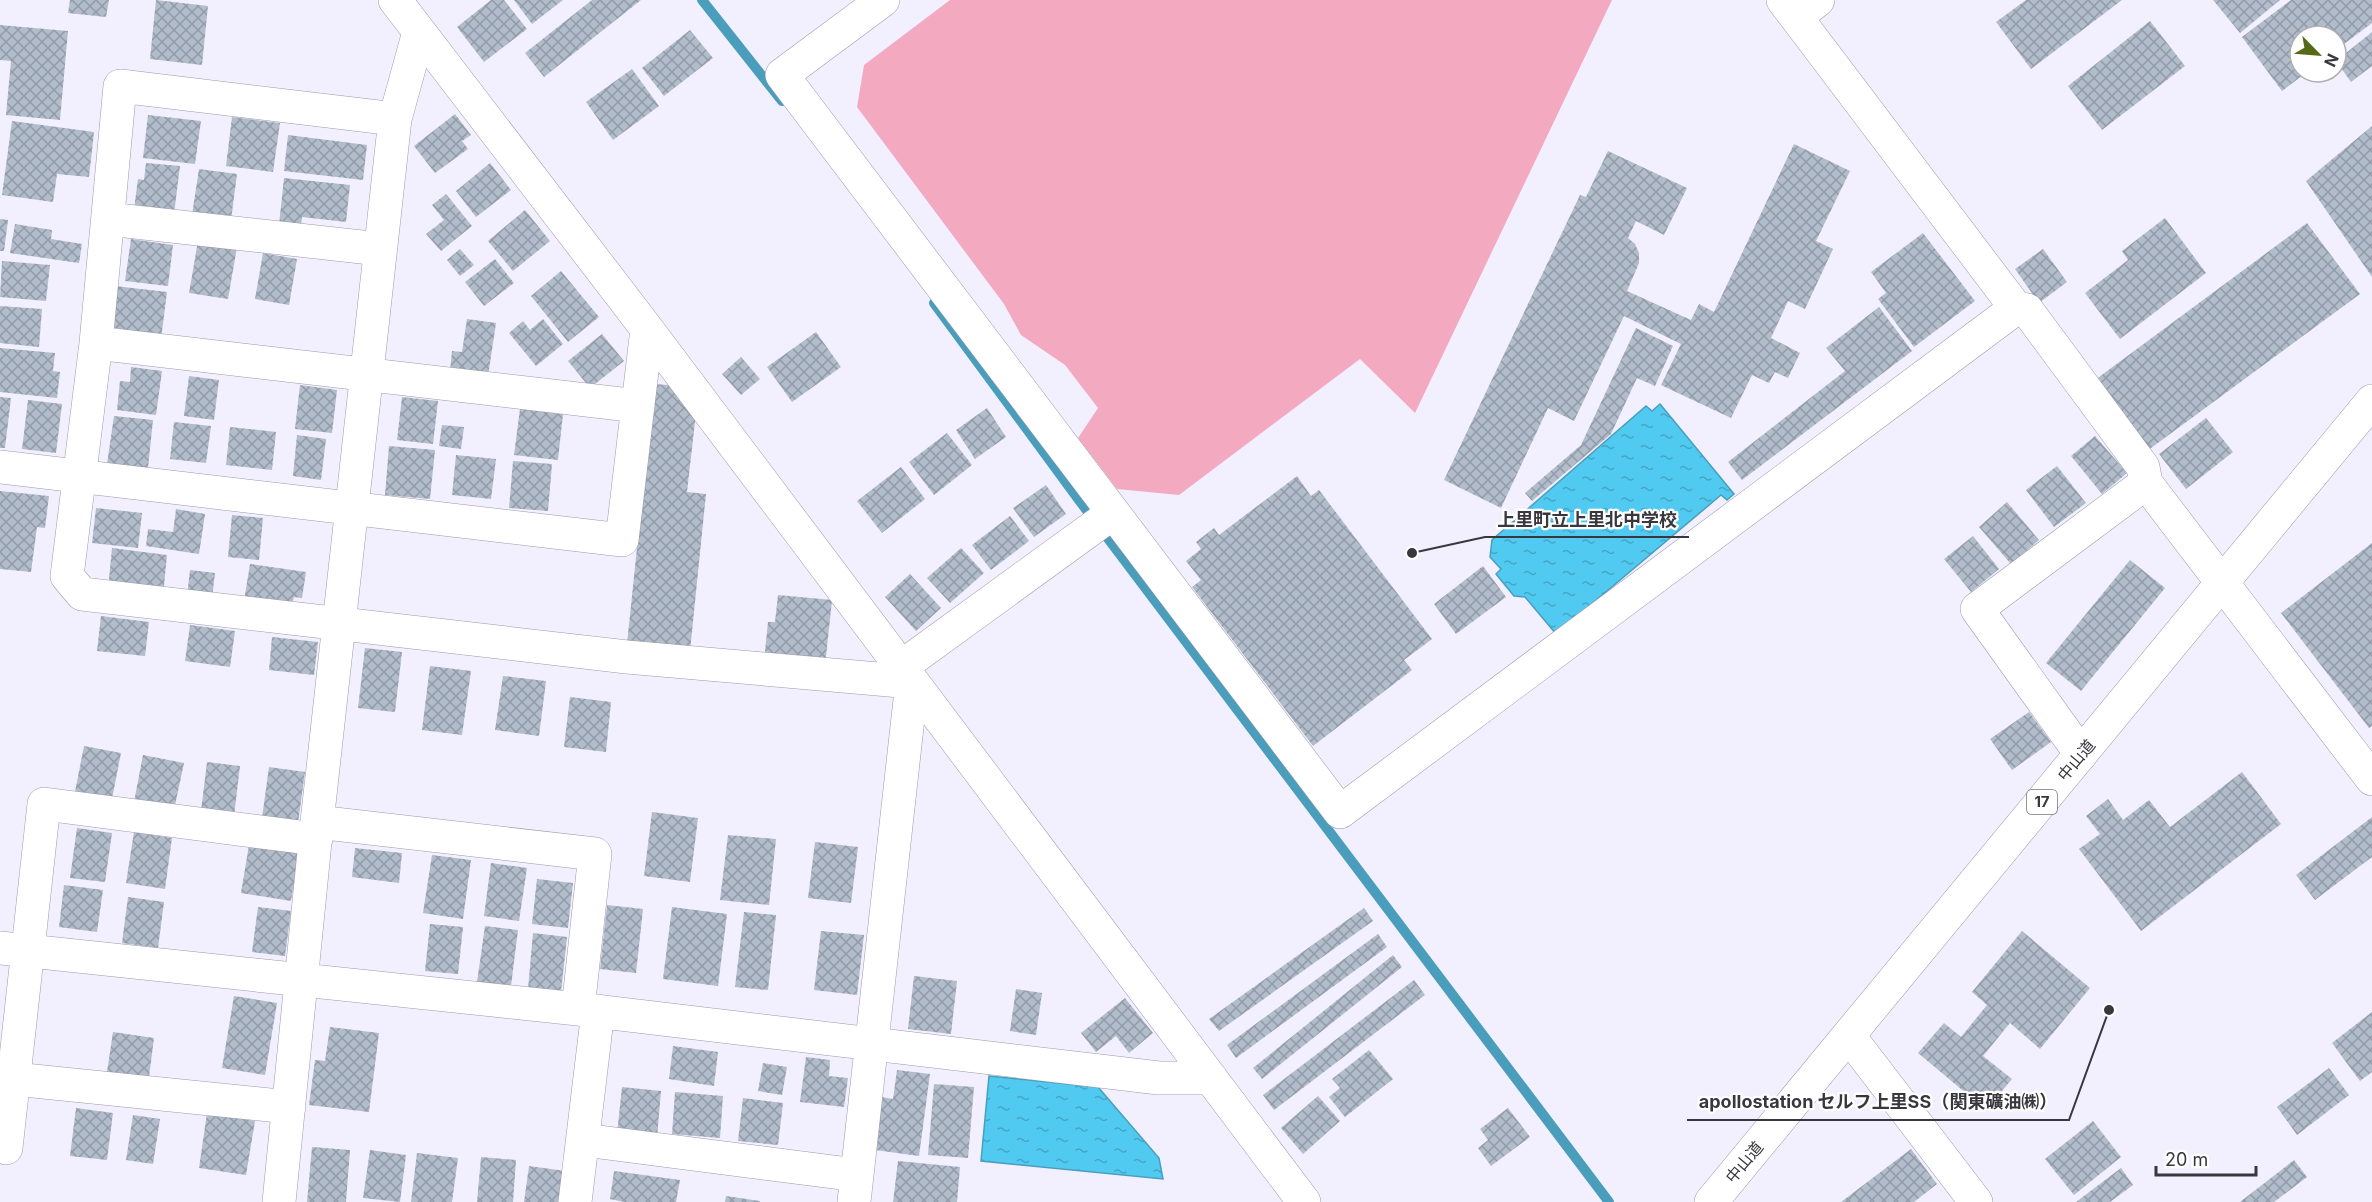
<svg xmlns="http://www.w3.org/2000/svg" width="2372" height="1202" font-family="Inter,'Noto Sans JP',sans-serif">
  <defs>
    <pattern id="water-ripples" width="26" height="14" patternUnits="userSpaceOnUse" patternTransform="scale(1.5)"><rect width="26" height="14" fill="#51caf2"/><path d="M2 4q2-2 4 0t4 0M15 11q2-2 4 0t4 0" fill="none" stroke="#44a5c5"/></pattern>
    <pattern id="building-cross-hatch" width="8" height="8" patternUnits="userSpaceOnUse" patternTransform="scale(1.5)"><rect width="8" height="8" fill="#b2bdcc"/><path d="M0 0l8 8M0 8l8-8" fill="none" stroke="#929aa7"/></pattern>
  </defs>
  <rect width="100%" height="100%" fill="#f2f0ff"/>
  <path fill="#f3a9c0" d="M950,0H1612L1415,413L1360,359L1179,495L1117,489L1078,438L1098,408L1065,365L1021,335L1004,304L857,107L864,65Z"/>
  <path fill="url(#water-ripples)" stroke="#4a9ebc" stroke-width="1.5" d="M1660,404L1734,494L1727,500L1721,495L1556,634L1525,597L1514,596L1496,574L1501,569L1490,557L1492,540L1646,406L1652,411Z
    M989,1076L1098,1087L1159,1158L1163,1179L981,1161Z"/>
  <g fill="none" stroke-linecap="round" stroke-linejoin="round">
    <path stroke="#4a9ebc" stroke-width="10" d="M702,0L782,101
      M934,303L1079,500L1609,1202"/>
  </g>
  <path fill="url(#building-cross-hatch)" d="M70,0H109L106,17L68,13Z
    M156,0L208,6L202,65L150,59Z
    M491,0H504L527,29L484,62L457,27Z
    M514,0H563L532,24Z
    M592,0H641L544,77L525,53Z
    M2026,0H2122L2031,69L1996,22Z
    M2213,0H2280L2240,33Z
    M2291,0H2372V23L2336,50V36H2300V72H2307L2282,91L2242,37Z
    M2150,21L2185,66L2102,130L2068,86Z
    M0,25L68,31L60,120L6,115L11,61L0,60Z
    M690,30L713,58L664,96L642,68Z
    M2372,32V66L2351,82L2336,61Z
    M632,69L659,106L613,140L586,102Z
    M455,114L471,135L462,141L468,149L435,173L414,146Z
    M148,115L201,121L195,164L143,158Z
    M232,117L280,123L273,172L226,166Z
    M12,121L94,132L89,177L57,174L53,202L2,195Z
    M2372,126V277L2306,181Z
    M288,135L367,145L363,180L284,171Z
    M1794,144L1850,171L1816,241L1833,249L1805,309L1788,301L1771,338L1800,353L1788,378L1775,372L1769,383L1752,375L1731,418L1661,385L1681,344L1624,316L1574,421L1548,408L1501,508L1444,480L1580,195L1586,197L1608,151L1687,188L1664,235L1636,221L1628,238L1635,244L1639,253V263L1627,291L1691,320L1699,304L1714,312Z
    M146,163L180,166L174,214L134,209L138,179L144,180Z
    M490,163L511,190L476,217L456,191Z
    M199,169L237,174L231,220L192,215Z
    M284,178L350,185L346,222L302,217L301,227L279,225Z
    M446,194L472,226L441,251L426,234L444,220L432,205Z
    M525,210L550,241L513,271L488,241Z
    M2165,218L2206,273L2120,339L2085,293L2128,260L2122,251Z
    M0,219L8,220L4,251H0Z
    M2307,223L2360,294L2147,451L2095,380Z
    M15,224L52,230L51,239L82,244L79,263L10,253Z
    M1923,233L1975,301L1914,347L1878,299L1886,293L1871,272Z
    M131,239L173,245L168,286L125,281Z
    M198,241L237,247L228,299L189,293Z
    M460,249L474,265L460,276L447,260Z
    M2043,249L2067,282L2039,303L2015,269Z
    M263,253L297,259L289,305L255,299Z
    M495,259L514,283L484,306L465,282Z
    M2,261L50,265L46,301L0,297Z
    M561,271L599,317L568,342L531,296Z
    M115,286L167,292L161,339L109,332Z
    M0,306L42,309L39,347L0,343Z
    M1879,307L1912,351L1742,480L1728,462L1845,371L1826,348Z
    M467,319L496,323L488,376L450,371L452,351L462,352Z
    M543,319L563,344L536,366L509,333L523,321L530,330Z
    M1636,328L1673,346L1655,386L1637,378L1611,434L1532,501L1525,493L1581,445Z
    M816,332L841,367L792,402L767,367Z
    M602,334L624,361L590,388L568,361Z
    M0,348L55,353L53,371L60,372L57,398L0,392Z
    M741,357L760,379L741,395L722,374Z
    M131,367L162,371L156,415L117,410L120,381L130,382Z
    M189,376L219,380L214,420L184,416Z
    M654,384L669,385L696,413L687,492L706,494L690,651L627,644Z
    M300,385L337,390L332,433L295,429Z
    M0,397L11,398L5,448H0Z
    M402,397L438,401L433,444L397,440Z
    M28,400L62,404L56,453L22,449Z
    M987,408L1006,437L975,459L956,430Z
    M520,409L563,414L558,460L514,455Z
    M114,416L153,420L148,468L107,464Z
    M2206,418L2233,452L2186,489L2159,454Z
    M174,422L211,426L206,463L170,459Z
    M442,425L464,427L461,449L439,446Z
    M230,427L276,432L272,470L226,465Z
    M947,433L972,465L934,495L909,462Z
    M297,435L326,439L321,480L293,476Z
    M2095,436L2127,473L2102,494L2071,456Z
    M389,446L435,450L430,499L385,495Z
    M456,455L496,459L491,499L452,495Z
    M513,461L552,464L548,511L509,508Z
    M2057,466L2086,503L2054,527L2026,490Z
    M901,467L925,499L882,533L857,501Z
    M1297,476L1311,496L1319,490L1432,639L1404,660L1412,670L1313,746L1192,587L1201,580L1186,561L1201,549L1196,542L1214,528L1219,535Z
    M1046,485L1066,514L1034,537L1013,508Z
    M0,491L49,496L45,528L37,527L31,572L0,569Z
    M2007,502L2039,540L2011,564L1979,527Z
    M96,508L142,513L138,548L92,543Z
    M176,509L205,514L199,554L146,546L148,529L173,532Z
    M232,515L263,518L259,560L228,557Z
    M1010,516L1029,541L991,570L972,545Z
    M1973,536L1999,569L1971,592L1944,559Z
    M2372,543V726L2369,728L2281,613Z
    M112,548L167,555L163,596L108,590Z
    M961,548L984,573L950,603L927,578Z
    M2130,560L2165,588L2081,691L2046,663Z
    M250,564L306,572L302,598L294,597L291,608L244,601Z
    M1483,566L1506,597L1456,634L1434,604Z
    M190,570L215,573L212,598L187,596Z
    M910,574L941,608L916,631L885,597Z
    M778,595L832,600L825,666L764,661L768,622H775Z
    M101,616L149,622L145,656L97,651Z
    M190,625L235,631L230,667L185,661Z
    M272,637L318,642L314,675L269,670Z
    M365,648L402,652L395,712L358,708Z
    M430,666L471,671L462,735L422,730Z
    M503,676L546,681L539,736L495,730Z
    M570,697L611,702L606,752L564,747Z
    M2029,712L2051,742L2012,770L1990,739Z
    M84,746L121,753L111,804L74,797Z
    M143,755L184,763L174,810L134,802Z
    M207,762L240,766L234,816L201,811Z
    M269,767L305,772L298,823L262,818Z
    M2242,772L2281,824L2141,931L2079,849L2100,834L2086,816L2108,799L2123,820L2149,800L2170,827Z
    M652,812L698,818L690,882L644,876Z
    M2372,817V857L2315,900L2296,875Z
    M77,828L112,833L105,882L70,878Z
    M134,832L172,838L165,889L126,883Z
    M728,835L776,839L769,905L720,900Z
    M815,842L858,847L851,903L808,898Z
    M249,845L299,853L291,901L241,893Z
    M355,848L402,853L399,883L352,877Z
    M432,855L471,860L463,919L423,913Z
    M491,863L527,868L519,921L484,916Z
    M537,879L573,883L568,928L532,924Z
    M64,885L103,890L97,932L59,927Z
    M128,897L164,902L158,948L122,943Z
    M607,905L643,909L636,973L600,969Z
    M258,907L291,911L285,956L252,952Z
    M672,907L727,914L718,986L663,979Z
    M1364,908L1373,921L1219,1031L1209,1019Z
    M744,912L776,915L768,990L735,987Z
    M430,924L463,927L458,974L425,971Z
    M485,926L518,930L511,986L477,982Z
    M821,931L864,935L857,995L814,990Z
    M2022,931L2090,988L2040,1049L2010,1023L1983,1056L2012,1079L1986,1110L1918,1053L1944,1023L1961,1037L1987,1005L1972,992Z
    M533,933L567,937L561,992L528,989Z
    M1378,934L1387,947L1236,1058L1227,1045Z
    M1393,955L1402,967L1262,1079L1253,1068Z
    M914,976L957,981L951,1034L908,1029Z
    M1414,980L1425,995L1274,1110L1263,1095Z
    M1016,989L1042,993L1036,1035L1010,1031Z
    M234,996L277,1003L265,1075L222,1068Z
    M1125,998L1153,1033L1129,1053L1116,1036L1096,1052L1081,1033Z
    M2372,1012V1072L2360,1081L2332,1043Z
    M330,1027L379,1033L369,1112L309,1105L315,1060L325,1061Z
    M113,1032L154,1038L149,1077L107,1072Z
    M673,1046L718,1052L714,1086L669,1079Z
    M1369,1050L1393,1079L1345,1117L1329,1097L1340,1088L1332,1079Z
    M806,1057L830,1060L829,1076L848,1078L844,1107L800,1102Z
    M763,1063L787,1067L782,1095L758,1091Z
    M2329,1068L2349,1095L2297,1135L2277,1107Z
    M897,1070L930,1074L919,1156L875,1150L882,1097L893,1099Z
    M934,1084L974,1087L968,1158L928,1155Z
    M622,1087L661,1091L657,1138L617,1134Z
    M675,1092L723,1096L720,1138L672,1134Z
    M1318,1096L1340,1121L1303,1154L1281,1128Z
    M743,1098L783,1103L778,1145L738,1141Z
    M76,1108L113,1113L107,1160L70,1156Z
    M1508,1108L1530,1137L1491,1166L1478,1148L1488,1140L1480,1129Z
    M207,1113L255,1121L246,1175L199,1168Z
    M133,1115L160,1119L153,1164L126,1160Z
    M2093,1121L2121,1157L2074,1195L2045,1159Z
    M312,1147L350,1150L346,1202H307Z
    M1911,1149L1937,1184L1914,1202H1841Z
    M370,1150L406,1155L400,1202L363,1198Z
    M417,1153L458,1158L452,1202H411Z
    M481,1157L516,1160L513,1202H477Z
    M2294,1160L2307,1177L2274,1202H2240Z
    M898,1161L960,1167L957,1202H893Z
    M529,1166L565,1171L561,1202H524Z
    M2121,1168L2133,1185L2110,1202H2076Z
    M614,1171L680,1180L676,1202H624L610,1199Z
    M726,1196L760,1201V1202H725Z"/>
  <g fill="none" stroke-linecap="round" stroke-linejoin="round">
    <g stroke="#9c9aaa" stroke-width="34">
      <path id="minor" d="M395,0L647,329L1304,1202
        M883,0L782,75L1340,812L2016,308
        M1783,0L2016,308L2027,310L2143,467L2146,483L2372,779
        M1796,17L1818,0
        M395,119L120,86L96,343L67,576L82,594L627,657L912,682L854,1202
        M108,219L380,249
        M96,343L638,406
        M0,467L622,540L647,329
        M901,667L1113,513
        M2081,754L1977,609L2146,483
        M317,822L595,854L578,1009
        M0,948L578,1009L1159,1078H1211
        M1849,1036L1976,1202
        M14,1079L289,1107
        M584,1140L857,1175
        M6,1148L44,804L316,839
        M279,1202L317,822L395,119L419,32
        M575,1202L598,1011"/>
    </g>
    <g stroke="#9c9aaa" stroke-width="34">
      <path id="trunk" d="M1711,1202L2372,401"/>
    </g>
    <use href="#minor" stroke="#fff" stroke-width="33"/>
    <use href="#trunk" stroke="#fff" stroke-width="33"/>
  </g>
  <g text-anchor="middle" stroke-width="4.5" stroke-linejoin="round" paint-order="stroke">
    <rect fill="#fff" stroke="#747378" stroke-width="1.5" x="2027" y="790" width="30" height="24" rx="4.5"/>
    <g font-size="15" font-weight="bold" fill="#38373e">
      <text x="2042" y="807">17</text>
    </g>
    <g font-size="16" fill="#38373e" stroke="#fff">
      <text transform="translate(2076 760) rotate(-50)" y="6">中山道</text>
      <text transform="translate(1744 1162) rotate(-50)" y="6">中山道</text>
    </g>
  </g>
  <path fill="none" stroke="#38373e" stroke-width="2" d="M1412 553L1485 537H1689M2109 1010L2069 1120H1687"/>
  <g fill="#38373e" stroke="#fff" stroke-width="2">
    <circle cx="1412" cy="553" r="6"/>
    <circle cx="2109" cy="1010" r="6"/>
  </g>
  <g font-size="18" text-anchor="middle" font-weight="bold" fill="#38373e" stroke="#fff" stroke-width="4.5" stroke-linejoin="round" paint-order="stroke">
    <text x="1587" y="526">上里町立上里北中学校</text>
    <text x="1878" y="1108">apollostation セルフ上里SS（関東礦油㈱）</text>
  </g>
  <g transform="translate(2318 54) rotate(115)"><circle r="28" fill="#ffffff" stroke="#afafb2" stroke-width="1.5"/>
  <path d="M0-4.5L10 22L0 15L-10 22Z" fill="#566916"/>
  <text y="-9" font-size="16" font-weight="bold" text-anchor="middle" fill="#38373e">N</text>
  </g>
  <path d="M2156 1166v9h100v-9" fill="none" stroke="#38373e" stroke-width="3"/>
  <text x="2165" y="1166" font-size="18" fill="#38373e" stroke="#ffffff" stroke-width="4.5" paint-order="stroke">20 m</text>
</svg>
